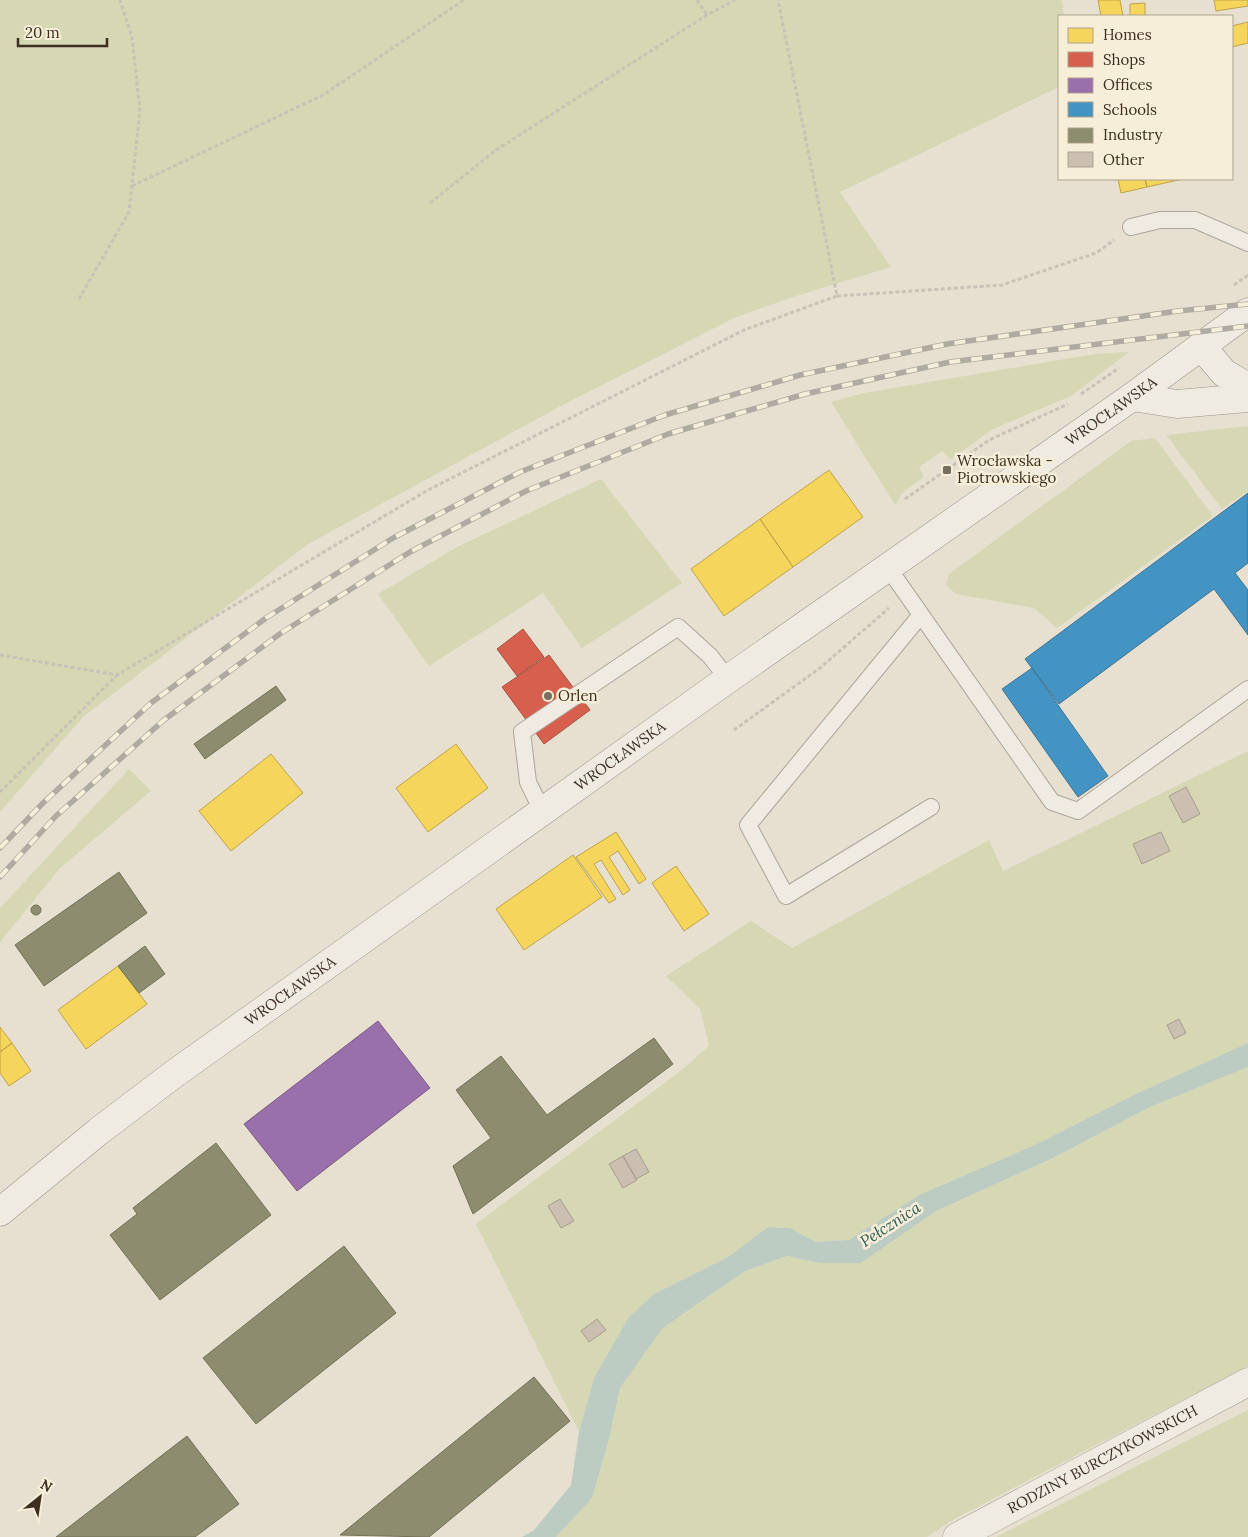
<svg xmlns="http://www.w3.org/2000/svg" width="1248" height="1537" font-family="Lora,serif">
  <rect width="100%" height="100%" fill="#e7e0d1"/>
  <path fill="#d6d7b3" d="M0,0H1062L1064,16H1059V87L840,192L891,267L793,297L736,317L559,407L308,544L83,717L0,812Z
    M1129,352L1071,396L993,429L950,460L942,451L919,467L924,477L902,493L895,505L831,402L864,393L1095,354Z
    M1248,426V493L1247,492L1222,509L1166,435Z
    M1155,438L1213,516L1057,628L1034,608L956,594L946,585L949,574L1131,441Z
    M601,479L682,583L582,648L543,593L429,666L378,594L459,546Z
    M1248,751V1043L1136,1094L1037,1144L919,1195L849,1240L816,1242L790,1228L768,1227L728,1257L654,1294L594,1378L579,1432L476,1224L678,1073L709,1046L700,1009L666,976L751,921L792,948L989,840L1003,871Z
    M129,769L151,791L60,868L0,942V908Z
    M1248,1067V1366L954,1519L927,1537H556L592,1498L609,1439L620,1388L663,1328L745,1271L787,1256L819,1263H861L936,1211L1053,1158L1150,1107Z
    M1248,1410V1537H996Z"/>
  <path fill="#bcccc2" d="M1248,1043V1067L1150,1107L1053,1158L936,1211L861,1263H819L787,1256L745,1271L663,1328L620,1388L609,1439L592,1498L556,1537H522L534,1530L571,1485L579,1432L594,1378L629,1317L654,1294L728,1257L768,1227L790,1228L816,1242L849,1240L919,1195L1037,1144L1136,1094Z"/>
  <path fill="#f6d55c" stroke="#bea34a" d="M1098,0H1120L1123,16H1101Z
    M1214,0H1248V6L1216,11Z
    M1145,3V16H1130V4Z
    M1248,22V43L1232,47V26Z
    M1118,179H1145L1147,187L1121,193Z
    M1145,179H1183L1147,187Z
    M829,470L863,517L793,567L760,519Z
    M760,519L793,567L724,616L691,569Z
    M456,744L488,788L428,832L396,788Z
    M271,754L303,793L231,851L199,811Z
    M616,832L646,879L639,884L618,851L609,857L630,890L623,895L601,860L594,864L616,899L609,903L576,857Z
    M573,855L602,897L524,950L496,909Z
    M676,866L709,914L684,931L652,883Z
    M118,966L147,1004L86,1049L58,1010Z
    M0,1027L12,1043L0,1052Z
    M12,1043L31,1071L9,1086L0,1073V1052Z"/>
  <path fill="#d6604d" stroke="#a85140" d="M523,629L544,657L517,676L497,649Z
    M549,655L590,710L544,744L502,687Z"/>
  <path fill="#9970ab" stroke="#7d5c81" d="M378,1021L430,1088L297,1191L244,1124Z"/>
  <path fill="#4393c3" stroke="#417592" d="M1248,493V563L1235,573L1248,590V635L1214,589L1059,704L1025,659Z
    M1032,668L1108,776L1078,797L1002,689Z"/>
  <path fill="#8c8c6e" stroke="#747057" d="M276,686L286,700L205,759L194,744Z
    M119,872L147,913L44,986L15,945Z
    M31 910a5 5 0 1 1 10 0a5 5 0 1 1-10 0Z
    M145,946L165,974L139,993L118,966Z
    M654,1038L673,1064L473,1214L453,1166L491,1138L456,1090L501,1056L547,1115Z
    M216,1143L271,1215L160,1300L110,1235L137,1214L133,1208Z
    M344,1246L396,1313L256,1424L203,1358Z
    M534,1377L570,1421L429,1537L340,1535Z
    M187,1436L239,1504L195,1537H56Z"/>
  <path fill="#cbbfb2" stroke="#a89c90" d="M1186,787L1200,814L1183,823L1169,796Z
    M1161,832L1170,851L1142,864L1133,844Z
    M1179,1019L1186,1033L1174,1039L1167,1025Z
    M636,1149L649,1172L636,1179L623,1156Z
    M623,1156L637,1180L623,1188L609,1164Z
    M560,1199L574,1221L561,1228L548,1206Z
    M597,1319L606,1330L589,1342L581,1331Z"/>
  <g fill="none" stroke-linecap="round" stroke-linejoin="round">
    <g stroke="#ada599" stroke-width="18">
      <path id="lane" d="M1131,227L1160,220H1195L1248,243
        M889,569L1052,802L1078,811L1248,689
        M920,616L748,825L786,896L931,807
        M542,811L528,782L522,732L678,627L710,656L728,679"/>
    </g>
    <g stroke="#ada599" stroke-width="29">
      <g id="street">
        <path id="s1" d="M957,1537L1248,1382"/>
      </g>
    </g>
    <g stroke="#9c958a" stroke-width="29">
      <g id="secondary">
        <path d="M1201,346L1224,373L1248,387"/>
        <path d="M1132,397L1177,404L1248,398"/>
        <path id="s2" d="M0,1212L99,1131L174,1074L728,679L1132,397L1248,312"/>
      </g>
    </g>
    <path stroke="#c8c2b9" stroke-width="3" stroke-dasharray="4 2.5" stroke-linecap="butt" d="M697,0L707,15
      M132,186L323,95L464,0
      M430,203L496,150L707,15L735,0
      M1234,285L1248,275
      M837,296L1002,285L1096,253L1114,240
      M79,299L129,212L140,111L132,37L120,0
      M1081,394L1119,368
      M905,499L989,440L1068,404
      M0,655L117,675L428,490L744,330L837,296L778,0
      M734,730L820,668L889,608
      M0,792L117,675"/>
    <use href="#lane" stroke="#efebe3" stroke-width="16"/>
    <use href="#street" stroke="#efebe3" stroke-width="28"/>
    <use href="#secondary" stroke="#efebe3" stroke-width="28"/>
    <g stroke="#afaaa2" stroke-width="5.5">
      <path id="rail" d="M0,848L43,803L151,703L266,618L393,538L520,472L665,415L800,375L947,344L1178,311L1248,304
        M0,877L56,816L164,720L281,633L410,552L526,491L668,434L805,394L950,362L1248,326"/>
    </g>
    <use href="#rail" stroke="#f7eed8" stroke-width="4" stroke-dasharray="11" stroke-linecap="butt"/>
  </g>
  <g fill="#786c5e" stroke="#f7eed8" stroke-width="2">
    <rect x="942" y="465" width="10" height="10" rx="2.5"/>
    <circle cx="548" cy="696" r="5"/>
  </g>
  <g text-anchor="middle" stroke-width="5" stroke-linejoin="round" paint-order="stroke">
    <g font-size="15" fill="#3d2e20" stroke="#f7eed8">
      <text dy="5" stroke="none"><textPath href="#s2" startOffset="1370">WROCŁAWSKA</textPath></text>
      <text dy="5" stroke="none"><textPath href="#s2" startOffset="770">WROCŁAWSKA</textPath></text>
      <text dy="5" stroke="none"><textPath href="#s2" startOffset="365">WROCŁAWSKA</textPath></text>
      <text dy="5" stroke="none"><textPath href="#s1" startOffset="165">RODZINY BURCZYKOWSKICH</textPath></text>
    </g>
    <g font-size="15" fill="#3d2e20" stroke="#f7eed8" text-anchor="start">
      <text x="957" y="466">Wrocławska -<tspan x="957" dy="17">Piotrowskiego</tspan></text>
      <text x="558" y="701">Orlen</text>
    </g>
    <g font-size="16" font-style="italic" fill="#2f5d5a" stroke="#f7eed8">
      <text transform="translate(890 1224) rotate(-33)" y="6">Pełcznica</text>
    </g>
  </g>
  <rect x="1058" y="15" width="175" height="165" fill="#f7eed8" stroke="#ada18e"/>
  <rect x="1068" y="28" width="25" height="15" fill="#f6d55c" stroke="#ada18e"/>
  <text x="1103" y="40" font-size="15" fill="#3d2e20">Homes</text>
  <rect x="1068" y="52" width="25" height="15" fill="#d6604d" stroke="#ada18e"/>
  <text x="1103" y="65" font-size="15" fill="#3d2e20">Shops</text>
  <rect x="1068" y="78" width="25" height="15" fill="#9970ab" stroke="#ada18e"/>
  <text x="1103" y="90" font-size="15" fill="#3d2e20">Offices</text>
  <rect x="1068" y="102" width="25" height="15" fill="#4393c3" stroke="#ada18e"/>
  <text x="1103" y="115" font-size="15" fill="#3d2e20">Schools</text>
  <rect x="1068" y="128" width="25" height="15" fill="#8c8c6e" stroke="#ada18e"/>
  <text x="1103" y="140" font-size="15" fill="#3d2e20">Industry</text>
  <rect x="1068" y="152" width="25" height="15" fill="#cbbfb2" stroke="#ada18e"/>
  <text x="1103" y="165" font-size="15" fill="#3d2e20">Other</text>
  <g transform="translate(40 1497) rotate(30)" stroke="#f7eed8" stroke-width="4" paint-order="stroke">
  <path d="M0-4L9 19L0 12L-9 19Z" fill="#3d2e20"/>
  <text y="-8" font-size="14" font-weight="bold" text-anchor="middle" fill="#3d2e20">N</text>
  </g>
  <path d="M18 38v8h89v-8" fill="none" stroke="#3d2e20" stroke-width="2.5"/>
  <text x="25" y="38" font-size="15" fill="#3d2e20" stroke="#f7eed8" stroke-width="4" paint-order="stroke">20 m</text>
</svg>
